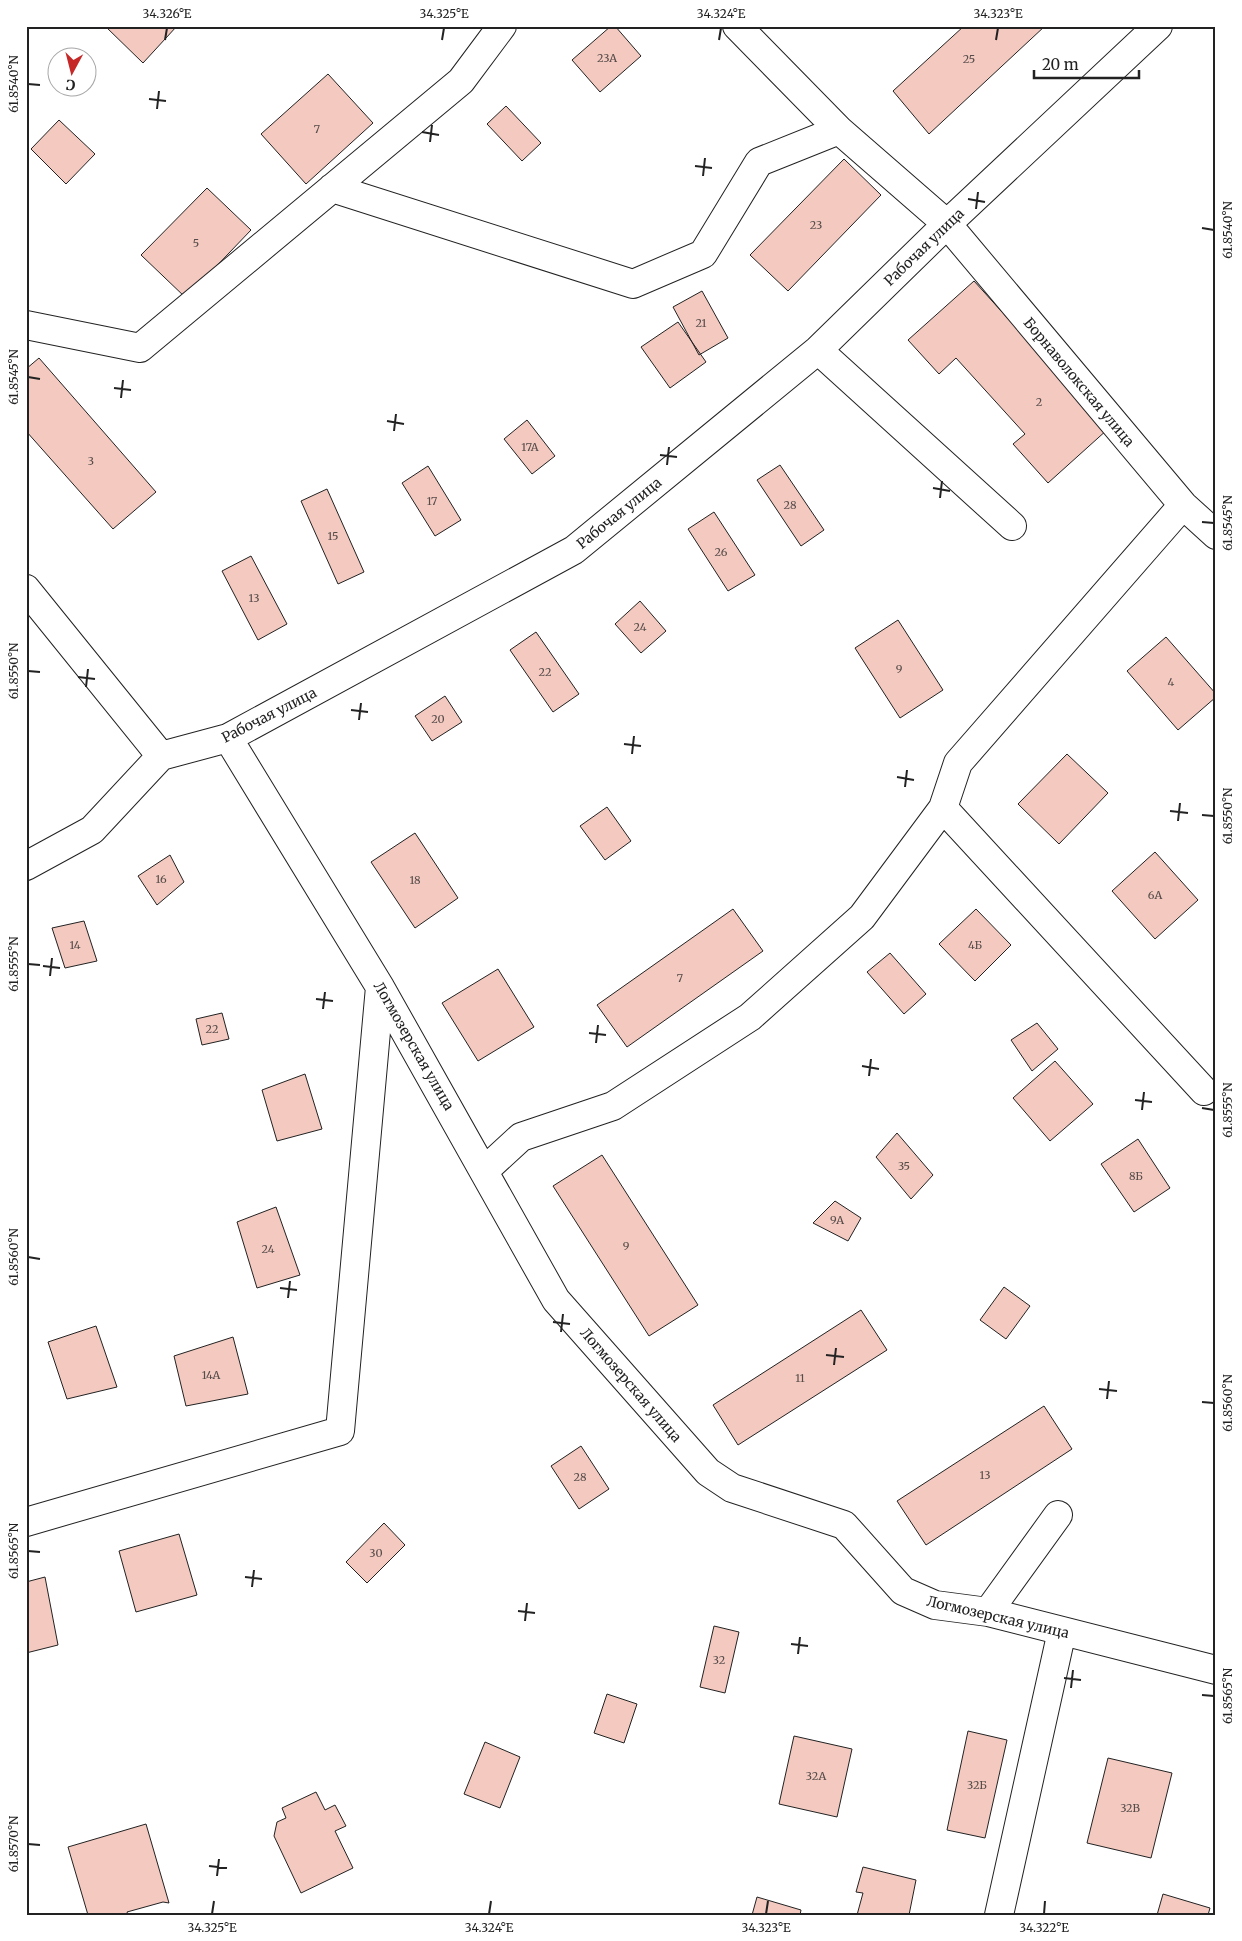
<svg xmlns="http://www.w3.org/2000/svg" width="1242" height="1941" font-family="Merriweather,serif">
  <rect width="100%" height="100%" fill="#fff"/>
  <path fill="#f3c9c0" stroke="#222" d="M105,26H177L143,63Z
    M611,26H615L641,56L600,92L572,60Z
    M964,26H1045L929,134L893,91Z
    M328,74L373,123L306,184L261,134Z
    M506,106L541,143L522,161L487,124Z
    M59,120L95,154L66,184L31,149Z
    M844,159L881,195L788,291L750,255Z
    M207,188L251,230L186,298L141,255Z
    M974,281L1108,429L1048,483L1013,444L1025,434L956,358L939,374L908,340Z
    M702,291L728,338L699,355L673,307Z
    M678,322L706,362L670,388L641,347Z
    M39,358L156,492L113,529L26,431V369Z
    M527,420L555,456L532,474L504,439Z
    M780,465L824,530L801,546L757,480Z
    M428,466L461,520L435,536L402,483Z
    M327,489L364,572L338,584L301,501Z
    M714,512L755,575L728,591L688,529Z
    M251,556L287,624L258,640L222,571Z
    M640,601L666,631L641,653L615,624Z
    M898,620L943,690L900,718L855,648Z
    M536,632L579,694L553,712L510,650Z
    M1166,637L1216,694V697L1178,730L1127,671Z
    M445,696L462,722L432,741L415,716Z
    M1067,754L1108,793L1059,844L1018,804Z
    M607,807L631,841L605,860L580,826Z
    M415,833L458,898L415,928L371,862Z
    M1155,852L1198,900L1155,939L1112,891Z
    M170,855L184,882L157,905L138,876Z
    M733,909L763,951L627,1047L597,1005Z
    M976,909L1011,945L975,981L939,944Z
    M84,921L97,961L65,968L52,928Z
    M890,953L926,994L904,1014L867,972Z
    M498,969L534,1027L478,1061L442,1003Z
    M222,1013L229,1039L202,1045L196,1019Z
    M1037,1023L1058,1049L1032,1071L1011,1040Z
    M1055,1061L1093,1104L1050,1141L1013,1098Z
    M305,1074L322,1129L277,1141L262,1090Z
    M897,1133L933,1175L911,1199L876,1157Z
    M1138,1139L1170,1188L1134,1212L1101,1164Z
    M602,1155L698,1305L649,1336L553,1186Z
    M835,1201L861,1218L848,1241L813,1223Z
    M276,1207L300,1275L257,1288L237,1222Z
    M1004,1287L1030,1306L1006,1339L980,1320Z
    M861,1310L887,1350L738,1445L713,1405Z
    M96,1326L117,1387L67,1399L48,1342Z
    M233,1337L248,1394L186,1406L174,1356Z
    M1044,1406L1072,1449L926,1545L897,1501Z
    M581,1446L609,1489L579,1509L551,1466Z
    M384,1523L405,1545L367,1583L346,1562Z
    M179,1534L197,1595L136,1612L119,1551Z
    M45,1577L58,1645L26,1653V1582Z
    M714,1626L739,1632L725,1693L700,1687Z
    M607,1694L637,1704L624,1743L594,1733Z
    M968,1731L1007,1740L985,1838L947,1830Z
    M794,1736L852,1749L837,1817L779,1804Z
    M485,1742L520,1757L500,1808L464,1794Z
    M1108,1758L1172,1773L1151,1858L1087,1843Z
    M316,1792L325,1810L335,1805L346,1826L335,1831L353,1868L301,1893L274,1836L277,1822L286,1818L282,1808Z
    M146,1824L169,1903L163,1902L127,1912L128,1915H88L68,1847Z
    M863,1867L916,1880L909,1915H857L863,1893L856,1892Z
    M1163,1894L1210,1908L1208,1915H1157Z
    M757,1897L801,1910L800,1915H752Z"/>
  <g fill="none" stroke-linecap="round" stroke-linejoin="round">
    <g stroke="#222" stroke-width="30">
      <path id="minor" d="M737,26L839,130L947,224L1183,505L1216,535
        M332,188L633,284L703,254L759,162L839,130
        M26,325L140,348L461,81L502,26
        M818,350L1012,526
        M1183,505L958,763L943,808L1204,1091
        M26,589L161,756
        M228,738L380,987L556,1300L708,1472L732,1488L844,1525L903,1591L935,1605L988,1612L1216,1670
        M26,866L92,830L161,756L228,738L574,550L818,350L947,224L1158,26
        M484,1171L521,1137L613,1106L750,1017L862,917L943,808
        M26,1522L340,1431L380,987
        M988,1612L1058,1515
        M999,1915L1062,1631"/>
    </g>
    <use href="#minor" stroke="#fff" stroke-width="28"/>
  </g>
  <path fill="none" stroke="#222" stroke-width="2" d="M165,40L167,28M442,40L444,28M719,40L721,28M996,40L998,28M28,84L40,85M149,99L166,101M157,109L159,91M422,132L439,135M430,142L432,125M695,166L712,168M703,176L705,158M968,199L985,202M976,209L978,192M1202,228L1214,230M28,377L40,379M114,388L131,390M121,398L123,380M387,421L404,424M394,431L396,414M660,455L677,457M667,465L669,447M933,488L950,491M940,498L942,481M1202,522L1214,523M28,671L40,672M78,677L95,679M86,687L88,669M351,710L368,712M359,720L361,703M624,744L641,746M632,754L634,736M897,777L914,780M905,787L907,770M1170,811L1188,813M1202,815L1214,816M1178,821L1180,803M28,964L40,965M43,966L60,968M50,976L52,958M316,999L333,1001M323,1009L325,992M589,1033L606,1035M596,1043L598,1025M862,1066L879,1069M869,1076L871,1059M1135,1100L1152,1102M1202,1108L1214,1110M1142,1110L1144,1092M28,1257L40,1259M280,1288L297,1290M288,1298L290,1281M553,1322L570,1324M561,1332L563,1314M826,1355L844,1357M834,1365L836,1348M1099,1389L1117,1391M1107,1399L1109,1381M1202,1402L1214,1403M28,1551L40,1552M245,1577L262,1579M252,1587L254,1570M518,1611L535,1613M525,1621L527,1603M791,1644L808,1646M798,1654L800,1637M1064,1678L1081,1680M1071,1688L1073,1670M1202,1695L1214,1696M28,1844L40,1845M209,1866L227,1868M217,1876L219,1859M212,1914L214,1901M489,1914L491,1901M766,1914L768,1901M1044,1914L1045,1901"/>
  <g text-anchor="middle" stroke-width="4" stroke-linejoin="round" paint-order="stroke">
    <g font-size="11" fill="#564c4a">
      <text x="607" y="62">23А</text>
      <text x="969" y="63">25</text>
      <text x="317" y="133">7</text>
      <text x="816" y="229">23</text>
      <text x="196" y="247">5</text>
      <text x="701" y="327">21</text>
      <text x="1039" y="406">2</text>
      <text x="530" y="451">17А</text>
      <text x="91" y="465">3</text>
      <text x="432" y="505">17</text>
      <text x="790" y="509">28</text>
      <text x="333" y="540">15</text>
      <text x="721" y="556">26</text>
      <text x="254" y="602">13</text>
      <text x="640" y="631">24</text>
      <text x="899" y="673">9</text>
      <text x="545" y="676">22</text>
      <text x="1171" y="686">4</text>
      <text x="438" y="723">20</text>
      <text x="161" y="883">16</text>
      <text x="415" y="884">18</text>
      <text x="1155" y="899">6А</text>
      <text x="75" y="949">14</text>
      <text x="975" y="949">4Б</text>
      <text x="680" y="982">7</text>
      <text x="212" y="1033">22</text>
      <text x="904" y="1170">35</text>
      <text x="1136" y="1180">8Б</text>
      <text x="837" y="1224">9А</text>
      <text x="626" y="1250">9</text>
      <text x="268" y="1253">24</text>
      <text x="211" y="1379">14А</text>
      <text x="800" y="1382">11</text>
      <text x="985" y="1479">13</text>
      <text x="580" y="1481">28</text>
      <text x="376" y="1557">30</text>
      <text x="719" y="1664">32</text>
      <text x="816" y="1780">32А</text>
      <text x="977" y="1789">32Б</text>
      <text x="1130" y="1812">32В</text>
    </g>
    <g font-size="14" fill="#222" stroke="#fff">
      <text transform="translate(924 247) rotate(-44)" y="5">Рабочая улица</text>
      <text transform="translate(1079 382) rotate(50)" y="5">Борнаволокская улица</text>
      <text transform="translate(619 513) rotate(-39)" y="5">Рабочая улица</text>
      <text transform="translate(269 715) rotate(-27)" y="5">Рабочая улица</text>
      <text transform="translate(414 1046) rotate(60)" y="5">Логмозерская улица</text>
      <text transform="translate(631 1385) rotate(49)" y="5">Логмозерская улица</text>
      <text transform="translate(998 1617) rotate(13)" y="5">Логмозерская улица</text>
    </g>
  </g>
  <rect width="1242" height="1941" fill="none" stroke="#ffffff" stroke-width="55"/>
  <g transform="translate(72 72) rotate(187)"><circle r="24" fill="#ffffff" stroke="#a7a7a7"/>
  <path d="M0-4L9 19L0 12L-9 19Z" fill="#c62828"/>
  <text y="-8" font-size="14" font-weight="bold" text-anchor="middle" fill="#222222">С</text>
  </g>
  <path d="M1034 70v8h105v-8" fill="none" stroke="#222222" stroke-width="2.5"/>
  <text x="1042" y="70" font-size="15" fill="#222222" stroke="#ffffff" stroke-width="4" paint-order="stroke">20 m</text>
  <rect x="28" y="28" width="1186" height="1886" fill="none" stroke="#222" stroke-width="2"/>
  <g font-size="12" text-anchor="middle" fill="#222">
    <text x="167" y="18">34.326°E</text>
    <text x="444" y="18">34.325°E</text>
    <text x="721" y="18">34.324°E</text>
    <text x="998" y="18">34.323°E</text>
    <text transform="translate(14 84) rotate(-90)" y="4">61.8540°N</text>
    <text transform="translate(1228 230) rotate(-90)" y="4">61.8540°N</text>
    <text transform="translate(14 377) rotate(-90)" y="4">61.8545°N</text>
    <text transform="translate(1228 523) rotate(-90)" y="4">61.8545°N</text>
    <text transform="translate(14 671) rotate(-90)" y="4">61.8550°N</text>
    <text transform="translate(1228 816) rotate(-90)" y="4">61.8550°N</text>
    <text transform="translate(14 964) rotate(-90)" y="4">61.8555°N</text>
    <text transform="translate(1228 1110) rotate(-90)" y="4">61.8555°N</text>
    <text transform="translate(14 1257) rotate(-90)" y="4">61.8560°N</text>
    <text transform="translate(1228 1403) rotate(-90)" y="4">61.8560°N</text>
    <text transform="translate(14 1551) rotate(-90)" y="4">61.8565°N</text>
    <text transform="translate(1228 1696) rotate(-90)" y="4">61.8565°N</text>
    <text transform="translate(14 1844) rotate(-90)" y="4">61.8570°N</text>
    <text x="212" y="1932">34.325°E</text>
    <text x="489" y="1932">34.324°E</text>
    <text x="766" y="1932">34.323°E</text>
    <text x="1044" y="1932">34.322°E</text>
  </g>
</svg>
